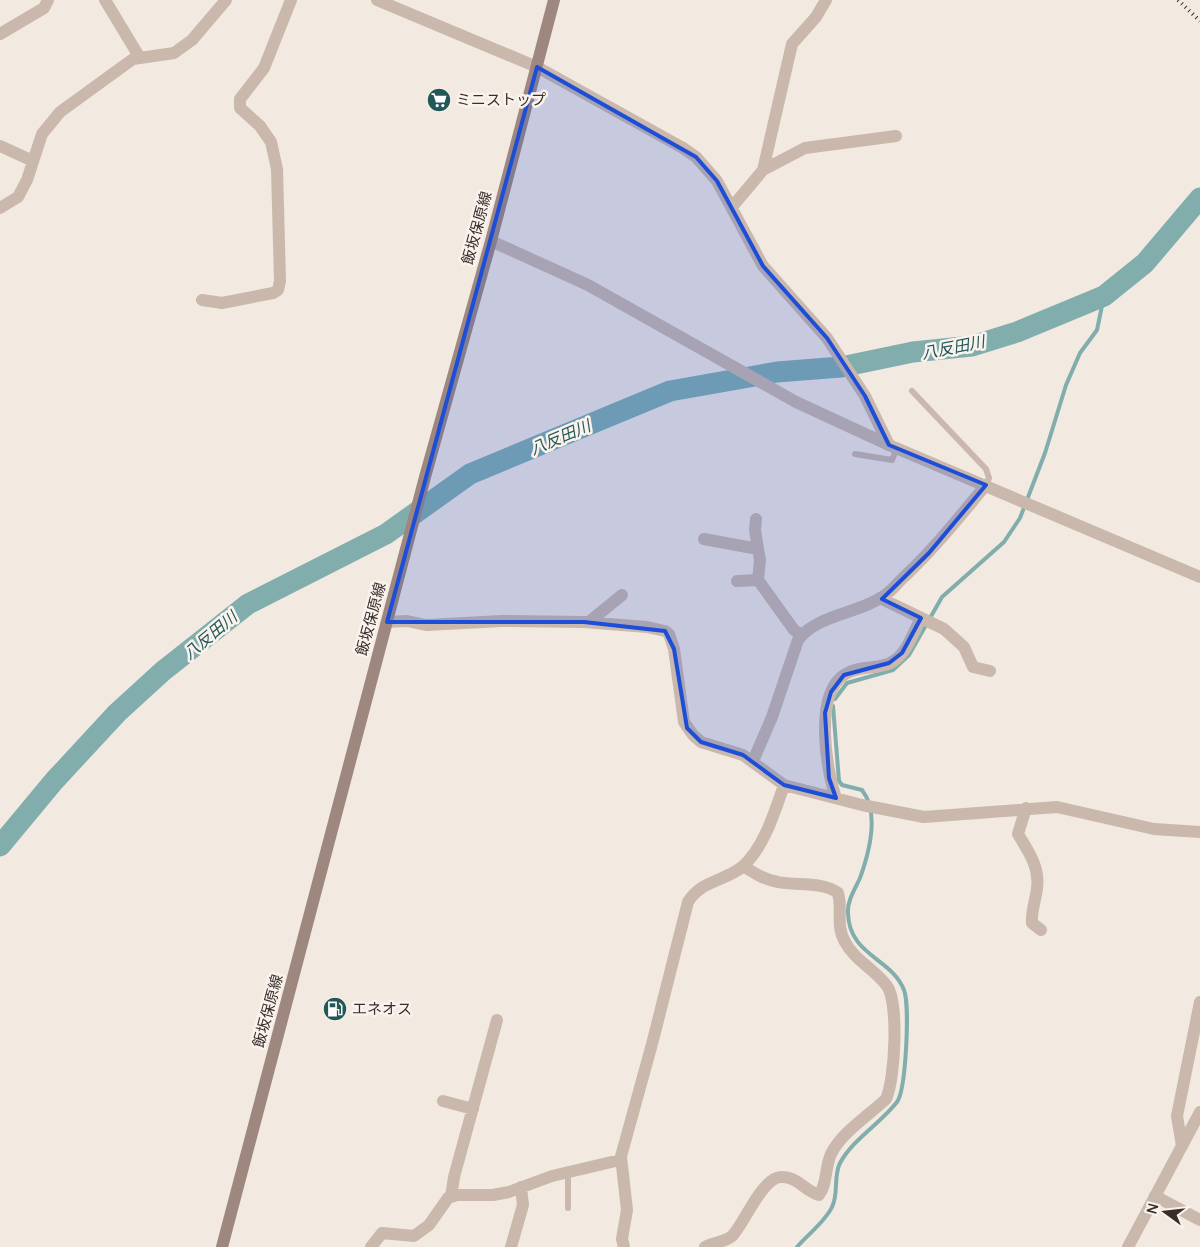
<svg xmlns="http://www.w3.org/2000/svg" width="1200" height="1247" font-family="Manrope,'Noto Sans JP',sans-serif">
  <rect width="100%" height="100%" fill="#f2e9e1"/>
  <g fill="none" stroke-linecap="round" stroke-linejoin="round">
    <path stroke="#81aead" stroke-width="4" d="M835,699L847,683L893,670L909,655L942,597L1004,542L1020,518L1045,453L1066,385L1080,353L1097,330L1104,296
      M797,1247C808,1234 825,1222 832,1207C839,1193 833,1177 840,1163C854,1138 880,1124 897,1102C906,1090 910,1005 904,990C892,958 849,956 848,913C847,901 855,889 860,878C869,853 880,813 862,790L842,785L839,781L833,706"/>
    <path stroke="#81aead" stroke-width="21" d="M0,846L54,781L117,713L163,671L248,604L386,534L470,474L670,391L777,372L841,367L913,352L972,346L1017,332L1104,296L1145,263L1200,198"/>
    <path stroke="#cab8ad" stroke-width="6" d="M912,391L986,469L989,478L986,485
      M855,454L892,460L897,448
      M568,1208V1172"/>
    <path stroke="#cab8ad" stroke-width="12" d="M105,0L140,58
      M0,34L44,8L48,0
      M0,146L33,161
      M683,148L696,157L717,181L763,266L827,338L865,396L889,445
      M763,170L805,148L896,136
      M732,207L763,170L792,44L816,17L826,0
      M0,208L18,197L27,180L42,134L60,112L133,59L174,53L192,40L226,0
      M202,300L222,303L273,293L278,290L280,281L277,169L271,142L260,126L240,108V99L264,68L291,0
      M756,519L755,530L758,549
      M704,539L758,549L760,560L758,580L794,630L802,635
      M737,581L758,580
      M880,598L944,629L964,647L973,667L990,671
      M387,622L407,621L426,625L502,621L584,622L647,627L665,631L669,634L674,649L684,722L693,735L701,742L743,755L784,785L862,805L924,817L1057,807L1154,829L1200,832
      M589,622L622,595
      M753,761L772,717L798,640C817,614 859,614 885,595C893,590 898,582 905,576C935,548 960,516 986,485
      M836,798C826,769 814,695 844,675C859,664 881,671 895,660C907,652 914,631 921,618
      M1026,808L1018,834C1028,851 1040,867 1037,888C1036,900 1031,910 1032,923L1041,930
      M443,1101L473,1109
      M1182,1146L1177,1116L1200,1002
      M621,1157L627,1210L622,1239L624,1247
      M1155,1196L1200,1220
      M451,1197L454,1177L497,1020
      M371,1247L382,1233L414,1236L429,1225L448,1198L457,1195H493L509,1192L552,1176L620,1160L652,1044L688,902C700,881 725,881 742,867C764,848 775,811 784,785
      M511,1247L523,1205L521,1187
      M705,1247C714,1242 727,1242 733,1235C745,1222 763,1176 782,1177C798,1177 805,1191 819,1195C827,1185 825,1167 831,1154C842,1132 868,1116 886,1099C895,1080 899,1003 887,986C875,969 855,961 845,942C835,924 843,910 838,893C823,881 796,886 778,882C765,880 754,873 743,866"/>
    <path stroke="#cab8ad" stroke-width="12" d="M377,0L537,67L683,148
      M491,241L588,285L796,402L889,445L1200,577
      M1128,1247L1200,1112"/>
    <path stroke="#9e877e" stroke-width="12" d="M222,1247L425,477L491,241L554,0"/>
    <path stroke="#392e2b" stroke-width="4" stroke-dasharray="1 4" stroke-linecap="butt" d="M1178,0L1200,21"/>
  </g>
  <path fill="#1d4ed8" fill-opacity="0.2" stroke="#1d4ed8" stroke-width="4" stroke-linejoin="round" d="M537,67L696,157L717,181L763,266L827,338L865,396L889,445L986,485L929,553L882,599L921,618L902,653L889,663L844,675L831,692L825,713L829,778L836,798L784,785L743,755L701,742L687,728L674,649L665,631L584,622H387Z"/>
  <defs>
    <g id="supermarket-disc" transform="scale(1.25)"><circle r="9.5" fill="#225958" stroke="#faf3ed"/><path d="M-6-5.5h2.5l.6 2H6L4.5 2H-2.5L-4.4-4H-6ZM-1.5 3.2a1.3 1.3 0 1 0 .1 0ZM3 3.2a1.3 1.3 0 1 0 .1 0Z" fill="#fff"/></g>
    <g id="fuel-disc" transform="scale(1.25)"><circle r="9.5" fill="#225958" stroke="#faf3ed"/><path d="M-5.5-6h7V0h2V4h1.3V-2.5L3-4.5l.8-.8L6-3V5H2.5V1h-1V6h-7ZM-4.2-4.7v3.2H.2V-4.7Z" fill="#fff"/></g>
  </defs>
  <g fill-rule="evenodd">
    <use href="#supermarket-disc" x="439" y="100"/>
    <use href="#fuel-disc" x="335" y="1009"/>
  </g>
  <g text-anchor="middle" stroke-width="5" stroke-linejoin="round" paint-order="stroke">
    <g font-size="15" fill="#392e2b" stroke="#faf3ed" text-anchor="start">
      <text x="456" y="105">ミニストップ</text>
      <text x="352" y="1014">エネオス</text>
    </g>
    <g font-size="15" fill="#392e2b" stroke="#faf3ed">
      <text transform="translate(477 228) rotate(-75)" y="5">飯坂保原線</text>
      <text transform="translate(371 619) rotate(-75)" y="5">飯坂保原線</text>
      <text transform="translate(268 1011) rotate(-75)" y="5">飯坂保原線</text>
    </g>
    <g font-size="16" font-style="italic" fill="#225958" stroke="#faf3ed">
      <text transform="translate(953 347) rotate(-11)" y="6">八反田川</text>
      <text transform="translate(560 437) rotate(-23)" y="6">八反田川</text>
      <text transform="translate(210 635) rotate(-40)" y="6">八反田川</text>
    </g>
  </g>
  <g transform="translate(1165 1212) rotate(285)" stroke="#faf3ed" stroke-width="4" paint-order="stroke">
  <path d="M0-4L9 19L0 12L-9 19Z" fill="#392e2b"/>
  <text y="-8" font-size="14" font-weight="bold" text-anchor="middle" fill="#392e2b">N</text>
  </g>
</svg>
